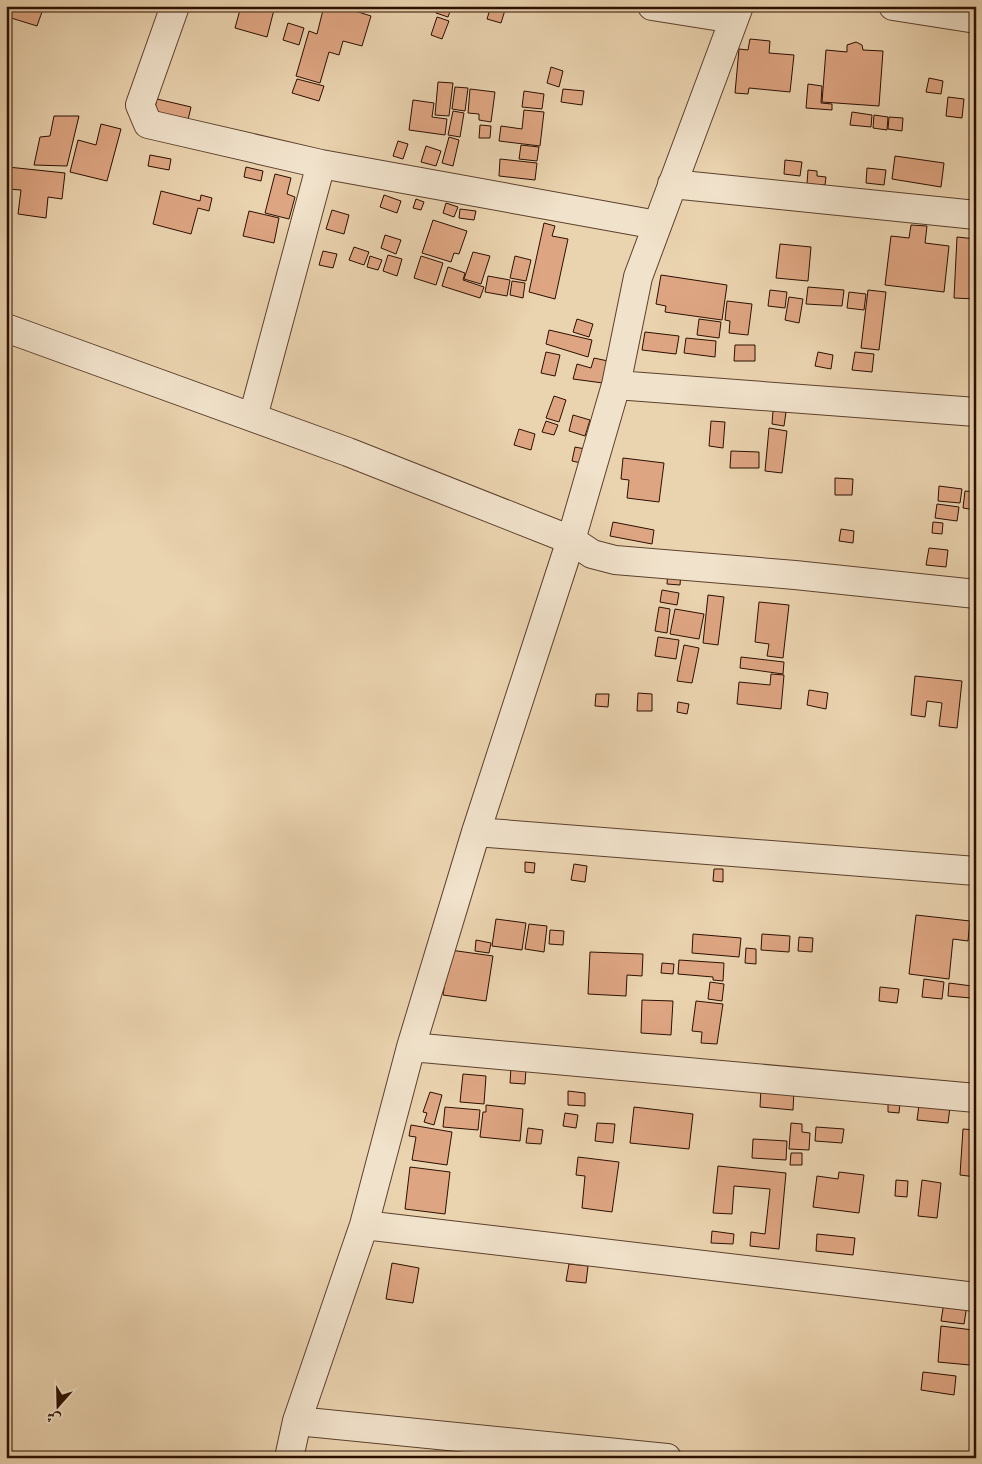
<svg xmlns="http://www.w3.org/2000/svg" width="982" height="1464" font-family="'IM FELL DW Pica',Amiri,serif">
  <rect width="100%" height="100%" fill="#ead3af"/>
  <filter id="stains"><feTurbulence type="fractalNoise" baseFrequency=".004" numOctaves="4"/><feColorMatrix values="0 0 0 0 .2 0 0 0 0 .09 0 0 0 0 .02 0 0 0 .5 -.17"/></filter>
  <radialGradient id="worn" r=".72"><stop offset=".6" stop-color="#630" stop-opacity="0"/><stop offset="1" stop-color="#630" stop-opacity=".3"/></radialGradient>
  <path fill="#dea582" stroke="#2c0f00" d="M6,6H51L49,11L43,9L37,26L8,17L6,21Z
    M241,6H275L267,37L235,28Z
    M324,6H339L371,16L362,46L343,41L339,55L329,52L320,83L296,76L309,31L317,34Z
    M438,6H452L448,17L436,13Z
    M491,6L506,7L501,23L487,19Z
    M437,17L449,21L442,39L431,35Z
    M288,23L304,28L299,45L283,40Z
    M750,39L770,41L769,53L794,55L790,92L749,88L748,94L735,93L739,49L748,50Z
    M856,42L862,45L863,50L883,51L879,106L822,102L826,50L847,52V45Z
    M551,67L563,71L559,87L547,83Z
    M929,78L943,81L941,94L926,92Z
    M297,79L324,86L319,101L292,93Z
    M438,82L453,83L449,116L435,115Z
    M808,84L822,86L821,103L832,104V110L806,108Z
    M455,87L468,88L465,111L452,109Z
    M470,89L495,92L491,122L479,120V114L468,113Z
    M563,89L584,91L582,105L561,102Z
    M524,91L544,94L542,109L522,107Z
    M948,97L964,99L962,118L946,116Z
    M157,99L191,107L187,124L153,116Z
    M413,100L434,103L432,117L447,119L445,135L409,130Z
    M524,110L544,112L540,146L499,141L501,126L522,129Z
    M453,111L464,113L460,137L448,135Z
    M852,112L872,115L871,127L850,125Z
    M874,115L888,117L887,130L873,128Z
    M54,116H79L67,166L34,165L40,137L50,136Z
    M889,117L903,118L902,131L888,129Z
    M101,124L121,129L107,181L70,172L78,140L96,145Z
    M480,125L491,126L490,138H479Z
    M449,137L459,140L453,166L442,163Z
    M398,141L408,144L403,159L393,156Z
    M521,145L539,147L537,161L519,159Z
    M426,146L441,151L436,166L421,162Z
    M150,155L171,159L169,170L148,166Z
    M895,156L944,163L941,187L892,179Z
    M500,159L537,163L535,180L499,176Z
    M785,160L802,162L800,176L784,174Z
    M6,161L9,162L8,167L65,173L62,199L48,197L46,218L18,214L21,190L8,189L6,205Z
    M246,167L263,171L261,181L244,177Z
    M867,168L886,170L884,185L866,183Z
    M808,170L817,171V176L826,177L825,185L807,184Z
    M275,174L291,178L287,194L295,197L289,219L265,213Z
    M161,191L200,201L201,195L212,198L209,211L198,208L191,234L153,224Z
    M384,195L401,201L397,213L380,207Z
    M416,199L424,202L421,210L413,208Z
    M446,203L458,207L454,217L443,213Z
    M460,209L476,211L474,220L459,218Z
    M332,210L349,215L344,234L326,229Z
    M249,211L279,218L274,243L243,236Z
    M433,220L467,231L459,254L454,253L451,262L422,253Z
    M544,223L555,226L552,236L568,239L555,299L529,292Z
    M911,225L927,226L925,243L949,246L944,292L885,285L891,236L909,238Z
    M385,235L401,240L396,254L381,248Z
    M957,237L976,239V299L954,298Z
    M780,244L811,247L808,281L776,278Z
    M354,247L369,252L364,265L349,260Z
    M323,251L337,254L333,268L319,265Z
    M473,252L490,256L481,284L464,279Z
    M388,255L402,259L397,276L383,271Z
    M370,256L382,260L378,270L367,267Z
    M421,256L443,263L436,285L414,278Z
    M515,256L531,260L526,281L510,278Z
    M448,267L465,273L463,280L484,287L480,298L442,286Z
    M661,275L727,285L722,320L665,312L666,306L656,304Z
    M488,276L510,280L507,296L485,292Z
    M512,281L525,283L523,298L510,295Z
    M808,287L844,290L842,306L806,304Z
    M770,290L787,292L785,308L768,306Z
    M868,290L886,292L879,350L861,348Z
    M849,292L866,294L864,310L847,308Z
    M789,297L803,299L799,323L785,320Z
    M727,301L752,304L748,335L729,333L730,321L725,320Z
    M577,319L593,324L589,337L573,332Z
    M699,319L721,322L719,338L697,335Z
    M549,330L592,340L588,357L546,344Z
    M645,332L679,336L676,354L642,350Z
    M686,338L716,341L715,357L684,353Z
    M735,345H755V361H734Z
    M546,352L560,355L555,376L541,373Z
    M818,352L833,355L831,369L815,366Z
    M855,352L874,354L872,372L852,370Z
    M594,358L608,361L603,383L573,379L577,364L591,368Z
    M554,396L566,400L559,422L546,418Z
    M773,411L786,412L784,426L772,424Z
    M573,415L590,420L585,436L569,431Z
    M546,421L558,425L554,435L542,432Z
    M711,421L725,422L723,448L709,446Z
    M769,428L787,431L782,473L765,471Z
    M519,429L535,434L531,450L514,445Z
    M575,447L585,449L581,463L572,461Z
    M731,451L759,452V468H730Z
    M623,458L664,463L659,502L627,498L629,480L621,479Z
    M835,478L853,479L852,495H835Z
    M939,486L962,489L960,503L938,501Z
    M965,491L976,492V510L963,508Z
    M937,504L959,507L957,521L935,518Z
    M613,522L654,530L652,544L610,536Z
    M933,522L943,523L942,534L932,533Z
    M841,529L854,531L853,543L839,541Z
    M929,548L948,550L946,567L926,565Z
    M668,571L681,572L680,585L667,584Z
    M662,590L679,593L677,605L660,602Z
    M708,595L724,597L718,645L703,643Z
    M759,602L789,605L783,658L767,656L769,644L755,642Z
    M659,607L670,609L667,633L655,631Z
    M675,609L704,614L699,639L670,634Z
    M658,637L679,640L676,659L655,656Z
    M684,645L699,648L692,683L677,681Z
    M741,657L784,662L783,674L740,668Z
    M771,674L784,675L781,709L737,704L739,682L770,685Z
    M915,676L962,681L957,728L939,726L942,703L927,701L925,717L911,715Z
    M809,690L828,693L826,709L807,705Z
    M638,693L652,694V711H637Z
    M596,694H609L608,707L595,706Z
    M678,702L689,704L687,714L677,712Z
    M525,862L535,863L534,873L525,872Z
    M574,864L587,866L585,882L571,880Z
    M714,869H723V882L713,881Z
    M916,915L970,921L968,941L953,939L949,979L909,974Z
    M496,919L526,923L522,950L492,946Z
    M529,924L547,926L544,952L525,949Z
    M550,930L564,931L563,945L549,944Z
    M693,934L741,938L739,957L692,953Z
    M762,934L790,936L789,952L761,950Z
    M799,937L813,938L812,952L798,951Z
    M476,940L491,943L489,953L475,951Z
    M746,948L756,949V964L745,963Z
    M450,950L493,956L486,1001L443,995Z
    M590,952L643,954L642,976L627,975L626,996L588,994Z
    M679,960L724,963L723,981L713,980V977L678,974Z
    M662,963L674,964L673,974L661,973Z
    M924,979L944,982L942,999L922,997Z
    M710,982L724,984L722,1001L708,999Z
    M949,983L972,986L971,998L948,996Z
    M880,987L899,989L897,1003L879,1001Z
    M642,1000L673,1001L671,1035L641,1033Z
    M696,1001L723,1004L717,1044L701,1043L702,1032L692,1031Z
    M511,1067L526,1069L525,1084L510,1083Z
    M463,1074L486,1076L484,1104L460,1102Z
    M761,1088L794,1090L793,1110L760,1107Z
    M568,1091L585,1093V1106L568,1105Z
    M430,1092L442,1095L434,1125L424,1122L427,1113L423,1112Z
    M888,1102H900L899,1113L888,1112Z
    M486,1105L523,1109L520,1141L480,1137L483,1112H486Z
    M919,1105L950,1107L948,1123L917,1120Z
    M445,1107L480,1110L478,1130L443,1127Z
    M634,1107L693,1114L689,1149L630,1143Z
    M565,1113L578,1115L576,1128L563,1126Z
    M597,1123L615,1124L613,1143L595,1141Z
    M791,1123L802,1124V1132L810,1133L809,1150L789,1149Z
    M411,1125L452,1132L447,1165L412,1160L416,1137L409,1136Z
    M816,1127L844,1129L842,1143L815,1141Z
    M528,1128L543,1130L541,1144L526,1143Z
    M963,1129L976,1130V1177L960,1175Z
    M753,1139L787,1141L786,1160L752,1158Z
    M791,1153H802V1165H790Z
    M578,1157L619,1162L612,1212L582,1208L585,1176L576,1175Z
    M718,1166L786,1173L779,1249L750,1246L751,1232L765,1234L770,1189L734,1186L732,1214L713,1213Z
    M410,1167L450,1172L445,1214L405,1209Z
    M839,1172L864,1175L859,1213L813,1207L817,1176L838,1179Z
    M896,1180L908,1181L907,1197L895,1196Z
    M922,1180L941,1183L937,1218L918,1216Z
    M712,1231L734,1234L733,1244L711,1243Z
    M817,1234L855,1238L853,1255L816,1251Z
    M392,1263L419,1268L413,1303L386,1299Z
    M569,1264L588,1266L586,1283L566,1281Z
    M944,1302L967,1305L964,1324L941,1321Z
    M941,1326L973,1330L970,1365L938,1362Z
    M923,1372L956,1376L954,1395L921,1390Z"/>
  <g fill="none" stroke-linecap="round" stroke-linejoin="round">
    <g stroke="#5c402c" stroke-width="30">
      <path id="minor" d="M175,6L140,105L148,124L321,164L657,225
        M652,6L734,19
        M739,6L638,277L616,385L571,540L592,554L615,560L795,575L976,594
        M893,6L976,19
        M672,184L976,215
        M6,328L348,452L571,540L476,832L411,1047L364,1225L297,1421L289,1458
        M616,385L976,412
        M253,417L321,164
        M476,832L976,871
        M411,1047L976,1098
        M364,1225L976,1297
        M297,1421L667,1458"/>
    </g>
    <use href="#minor" stroke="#f1e2cb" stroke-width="28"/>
  </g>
  <rect width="982" height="1464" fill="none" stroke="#ead3af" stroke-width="25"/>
  <rect x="8" y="8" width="967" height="1449" fill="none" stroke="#2c0f00" stroke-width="2.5"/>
  <rect x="12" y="12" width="957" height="1439" fill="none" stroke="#2c0f00"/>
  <g transform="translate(58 1406) rotate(200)" stroke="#f1e2cb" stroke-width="4" paint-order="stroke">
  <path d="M0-4L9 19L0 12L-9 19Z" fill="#2c0f00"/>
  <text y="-8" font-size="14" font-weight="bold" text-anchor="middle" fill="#2c0f00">ش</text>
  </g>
  <rect width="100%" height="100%" filter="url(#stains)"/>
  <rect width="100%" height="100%" fill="url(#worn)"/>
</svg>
